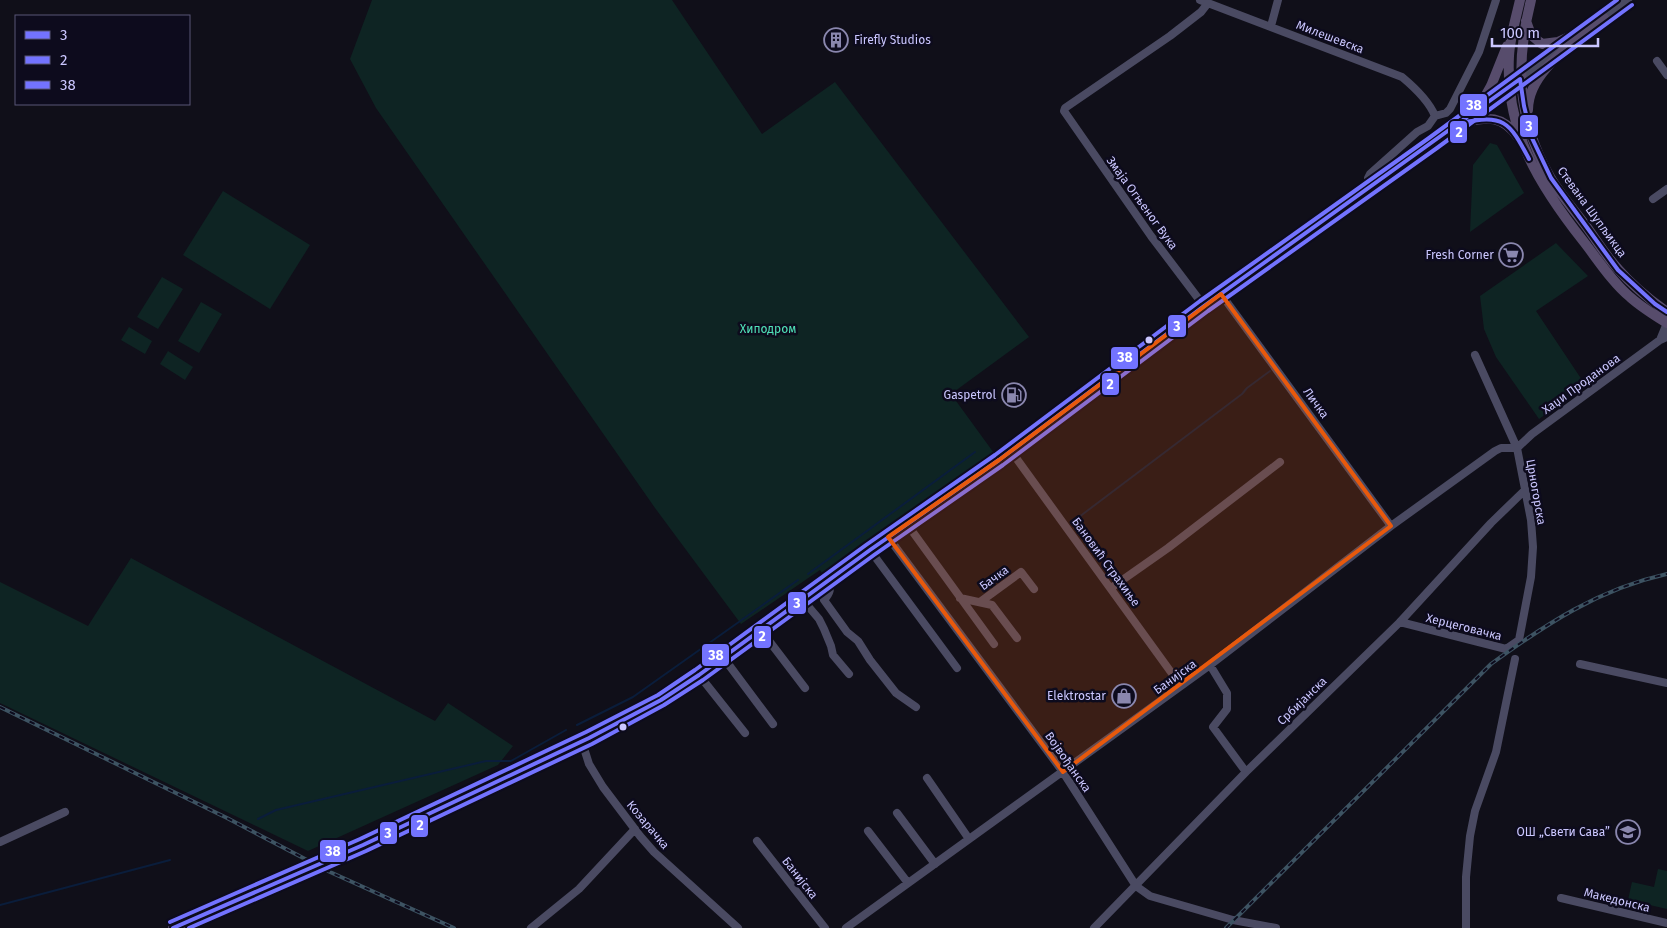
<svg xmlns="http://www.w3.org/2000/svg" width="1667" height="928" font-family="'Fira Sans',sans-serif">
  <rect width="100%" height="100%" fill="#100f19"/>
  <path fill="#0e2423" d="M372,0H672L762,134L835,82L1029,337L951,394L999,460L827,581L820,570L741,624L655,508L376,108L350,59Z
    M1490,143L1497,145L1524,193L1470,232L1473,165Z
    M223,191L310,245L270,309L183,255Z
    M1556,243L1588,276L1536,311L1586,386L1539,419L1496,357L1484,329L1480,296Z
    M162,277L183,289L158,329L137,317Z
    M201,302L222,314L199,353L178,341Z
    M129,327L152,341L145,354L121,340Z
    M168,351L193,367L185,380L160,364Z
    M131,558L435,721L448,703L513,746L498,765L308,851L0,703V582L88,626Z
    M1658,869L1667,871V909L1628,900L1632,882L1654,887Z"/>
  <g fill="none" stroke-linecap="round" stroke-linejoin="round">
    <path stroke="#0a1d3b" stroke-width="2" d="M1075,520L1242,394L1247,388L1270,371
      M808,574L975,452
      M577,725L633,697L798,580
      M258,819L276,810L486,761H511L566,730
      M0,905L170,860"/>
    <path stroke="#4a4a62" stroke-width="8" d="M1200,0L1402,77C1414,87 1429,101 1435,116
      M1601,20L1628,0
      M1271,26L1278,0
      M1657,61L1667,75
      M1520,79L1559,50
      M1373,186L1368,178L1370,174L1417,132L1428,126L1435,116L1446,113L1450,109L1479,52L1496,0
      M1653,199L1667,189
      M1221,294L1391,526
      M1204,306L1151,236L1064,111L1065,108L1170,36L1201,12L1208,3
      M1660,340L1667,323
      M1517,448L1532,434L1660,340L1667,337
      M1011,451L1181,686
      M907,524L994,644
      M888,537L1063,772L1136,886L1150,896L1233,920L1276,928
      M870,550L957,668
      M827,581C832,589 830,593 824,600L847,632L858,641L870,660L896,693L916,707
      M1111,588L1168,548L1280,462
      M960,598L992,605L1017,638
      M802,599L819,619L824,629L831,646L833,655L849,674
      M980,602L1021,572L1034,589
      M1400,622L1506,649L1519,640L1531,577L1533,547L1531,520L1517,448L1475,355
      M760,629L805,688
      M723,657L773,724
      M1580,664L1667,683
      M1210,665L1227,693V709L1213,727L1246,772
      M699,675L745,733
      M582,742L589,764L603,787L640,836L654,852L738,928
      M927,778L969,839
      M897,813L935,864
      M868,831L908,883
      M757,841L825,928
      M0,842L65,812
      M1561,898L1667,923
      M531,928L579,889L635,829
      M846,928L1210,665L1391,526L1495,451L1501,448H1517
      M1094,928L1246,772L1400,622L1491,523L1525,490
      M1466,928V877L1470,836L1475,811L1496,752L1515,659"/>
    <path stroke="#574c6c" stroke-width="10" d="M1520,0C1516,18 1510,37 1509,56C1505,131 1539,185 1584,242C1598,260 1612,282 1630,297C1641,307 1654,315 1667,323
      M1531,0C1515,64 1517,119 1550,177C1560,194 1574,210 1586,226C1597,241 1606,256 1618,269C1632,285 1650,300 1667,312
      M1526,21L1531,35L1542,44L1558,42L1586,29
      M1481,104L1491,86L1507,46
      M1528,110C1528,70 1577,42 1604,18
      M1465,122C1488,117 1502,115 1518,137
      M173,928L363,845L589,738L661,700L699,675L870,550L999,460L1204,306L1433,143L1520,79"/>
    <g stroke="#3d5362" stroke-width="4">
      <path id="rail" d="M0,707L227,818L330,872L454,928
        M1226,928L1491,664C1546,624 1599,589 1667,574"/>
    </g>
    <use href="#rail" stroke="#0d0b1d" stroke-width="2" stroke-dasharray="5.5" stroke-linecap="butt"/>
    <g stroke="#0d0b1d" stroke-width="8">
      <path id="bus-1" d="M1460,123C1504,114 1509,121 1529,159
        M173,928L363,845L589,738L661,700L699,675L870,550L999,460L1204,306L1520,79L1524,106L1532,138L1551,178L1618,270L1655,304L1667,312"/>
    </g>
    <g stroke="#0d0b1d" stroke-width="8">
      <path id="bus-2" d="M189,928L366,851L592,744L664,705L703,680L874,555L1003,465L1208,311L1437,148L1632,5"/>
    </g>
    <g stroke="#0d0b1d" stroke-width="8">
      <path id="bus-3" d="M170,922L360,839L586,732L658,695L695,670L866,545L995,455L1200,301L1429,138L1617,0"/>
    </g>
    <use href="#bus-1" stroke="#7373ff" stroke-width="4"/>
    <use href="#bus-2" stroke="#7373ff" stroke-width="4"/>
    <use href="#bus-3" stroke="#7373ff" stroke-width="4"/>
  </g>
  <path fill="#e8590c" fill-opacity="0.2" stroke="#e8590c" stroke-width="4" stroke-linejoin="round" d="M1221,294L1391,526L1063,772L888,537L999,460Z"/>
  <defs>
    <g id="building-ring" transform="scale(1.25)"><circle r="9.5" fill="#0d0b1d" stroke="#8a87ae" stroke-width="1.5"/><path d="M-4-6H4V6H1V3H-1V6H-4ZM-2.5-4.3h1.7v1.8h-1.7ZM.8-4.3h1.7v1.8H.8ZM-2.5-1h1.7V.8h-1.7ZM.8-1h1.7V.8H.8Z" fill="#8a87ae"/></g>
    <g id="supermarket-ring" transform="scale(1.25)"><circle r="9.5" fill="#0d0b1d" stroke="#8a87ae" stroke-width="1.5"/><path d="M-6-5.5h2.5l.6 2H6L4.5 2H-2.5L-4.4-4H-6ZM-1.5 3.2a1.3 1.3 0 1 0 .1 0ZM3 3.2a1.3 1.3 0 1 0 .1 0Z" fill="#8a87ae"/></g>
    <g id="fuel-ring" transform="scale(1.25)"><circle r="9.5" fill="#0d0b1d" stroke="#8a87ae" stroke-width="1.5"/><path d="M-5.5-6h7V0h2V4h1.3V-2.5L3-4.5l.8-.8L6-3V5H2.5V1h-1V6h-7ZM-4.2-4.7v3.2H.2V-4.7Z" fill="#8a87ae"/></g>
    <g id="shop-ring" transform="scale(1.25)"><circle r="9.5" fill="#0d0b1d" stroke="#8a87ae" stroke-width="1.5"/><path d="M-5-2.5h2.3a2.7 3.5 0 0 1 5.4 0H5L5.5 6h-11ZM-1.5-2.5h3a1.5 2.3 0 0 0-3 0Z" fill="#8a87ae"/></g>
    <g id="school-ring" transform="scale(1.25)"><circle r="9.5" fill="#0d0b1d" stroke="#8a87ae" stroke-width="1.5"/><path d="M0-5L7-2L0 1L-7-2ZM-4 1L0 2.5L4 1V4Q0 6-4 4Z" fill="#8a87ae"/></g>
  </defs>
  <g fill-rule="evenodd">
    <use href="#building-ring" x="836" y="40"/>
    <use href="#supermarket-ring" x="1511" y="255"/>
    <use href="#fuel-ring" x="1014" y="395"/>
    <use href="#shop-ring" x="1124" y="696"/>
    <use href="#school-ring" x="1628" y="832"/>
  </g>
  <g fill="#cbc7ff" stroke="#0d0b1d" stroke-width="2">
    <circle cx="1149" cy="340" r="4.5"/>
    <circle cx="623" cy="727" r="4.5"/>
  </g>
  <g text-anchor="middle" stroke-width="5" stroke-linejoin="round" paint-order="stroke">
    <g font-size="12" fill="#cbc7ff" stroke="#0d0b1d">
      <text transform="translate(1330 37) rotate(21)" y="4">Милешевска</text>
      <text transform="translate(1142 203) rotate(54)" y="4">Змаја Огњеног Вука</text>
      <text transform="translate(1592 212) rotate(54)" y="4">Стевана Шупљикца</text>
      <text transform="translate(1581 384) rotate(-36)" y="4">Хаџи Проданова</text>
      <text transform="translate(1316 403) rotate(54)" y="4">Личка</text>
      <text transform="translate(1536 492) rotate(80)" y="4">Црногорска</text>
      <text transform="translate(1106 562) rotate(54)" y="4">Бановић Страхиње</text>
      <text transform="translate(994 578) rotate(-36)" y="4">Бачка</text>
      <text transform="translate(1464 627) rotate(14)" y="4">Херцеговачка</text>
      <text transform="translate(1175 677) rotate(-36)" y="4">Банијска</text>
      <text transform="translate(1302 701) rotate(-44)" y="4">Србијанска</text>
      <text transform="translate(1068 762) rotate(55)" y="4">Војвођанска</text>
      <text transform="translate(648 825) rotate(50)" y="4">Козарачка</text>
      <text transform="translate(800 878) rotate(52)" y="4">Банијска</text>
      <text transform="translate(1617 900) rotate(14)" y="4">Македонска</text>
    </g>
    <g font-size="12" fill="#cbc7ff" stroke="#0d0b1d" text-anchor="end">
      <text x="854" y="44" text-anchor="start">Firefly Studios</text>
      <text x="1494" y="259">Fresh Corner</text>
      <text x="996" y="399">Gaspetrol</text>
      <text x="1106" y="700">Elektrostar</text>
      <text x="1610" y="836">ОШ „Свети Сава”</text>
    </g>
    <g font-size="12" fill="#50e2b9" stroke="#0d0b1d">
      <text x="768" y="333">Хиподром</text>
    </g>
  </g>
  <g stroke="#0d0b1d" stroke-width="2">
    <rect x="1459" y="93" width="29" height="24" rx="5" fill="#7373ff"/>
    <rect x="1519" y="114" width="20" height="24" rx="5" fill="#7373ff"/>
    <rect x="1449" y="120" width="19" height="24" rx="5" fill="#7373ff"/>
    <rect x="1167" y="314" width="20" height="24" rx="5" fill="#7373ff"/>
    <rect x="1110" y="346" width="29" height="24" rx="5" fill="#7373ff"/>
    <rect x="1101" y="372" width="19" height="24" rx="5" fill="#7373ff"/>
    <rect x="787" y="591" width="20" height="24" rx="5" fill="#7373ff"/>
    <rect x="753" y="625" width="19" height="24" rx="5" fill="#7373ff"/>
    <rect x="701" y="643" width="29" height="24" rx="5" fill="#7373ff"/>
    <rect x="410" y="814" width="19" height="24" rx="5" fill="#7373ff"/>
    <rect x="379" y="821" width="19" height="24" rx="5" fill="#7373ff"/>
    <rect x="319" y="839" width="28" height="24" rx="5" fill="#7373ff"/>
  </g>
  <g font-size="14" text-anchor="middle" font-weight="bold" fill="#fff">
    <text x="1474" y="110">38</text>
    <text x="1529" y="131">3</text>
    <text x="1459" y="137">2</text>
    <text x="1177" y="331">3</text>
    <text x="1125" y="362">38</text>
    <text x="1110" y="389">2</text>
    <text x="797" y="608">3</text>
    <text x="762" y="641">2</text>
    <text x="716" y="660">38</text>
    <text x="420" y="830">2</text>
    <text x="388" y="838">3</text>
    <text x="333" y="856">38</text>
  </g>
  <rect x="15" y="15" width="175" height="90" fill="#0d0b1d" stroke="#595677"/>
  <rect x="25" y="31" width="25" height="8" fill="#7373ff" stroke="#595677"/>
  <text x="60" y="40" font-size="15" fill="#cbc7ff">3</text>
  <rect x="25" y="56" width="25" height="8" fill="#7373ff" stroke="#595677"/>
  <text x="60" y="65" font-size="15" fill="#cbc7ff">2</text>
  <rect x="25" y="81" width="25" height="8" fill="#7373ff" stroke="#595677"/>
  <text x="60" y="90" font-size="15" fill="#cbc7ff">38</text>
  <path d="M1492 38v8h106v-8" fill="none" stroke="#cbc7ff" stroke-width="2.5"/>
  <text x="1500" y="38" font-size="15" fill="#cbc7ff" stroke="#0d0b1d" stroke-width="4" paint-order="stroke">100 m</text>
</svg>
